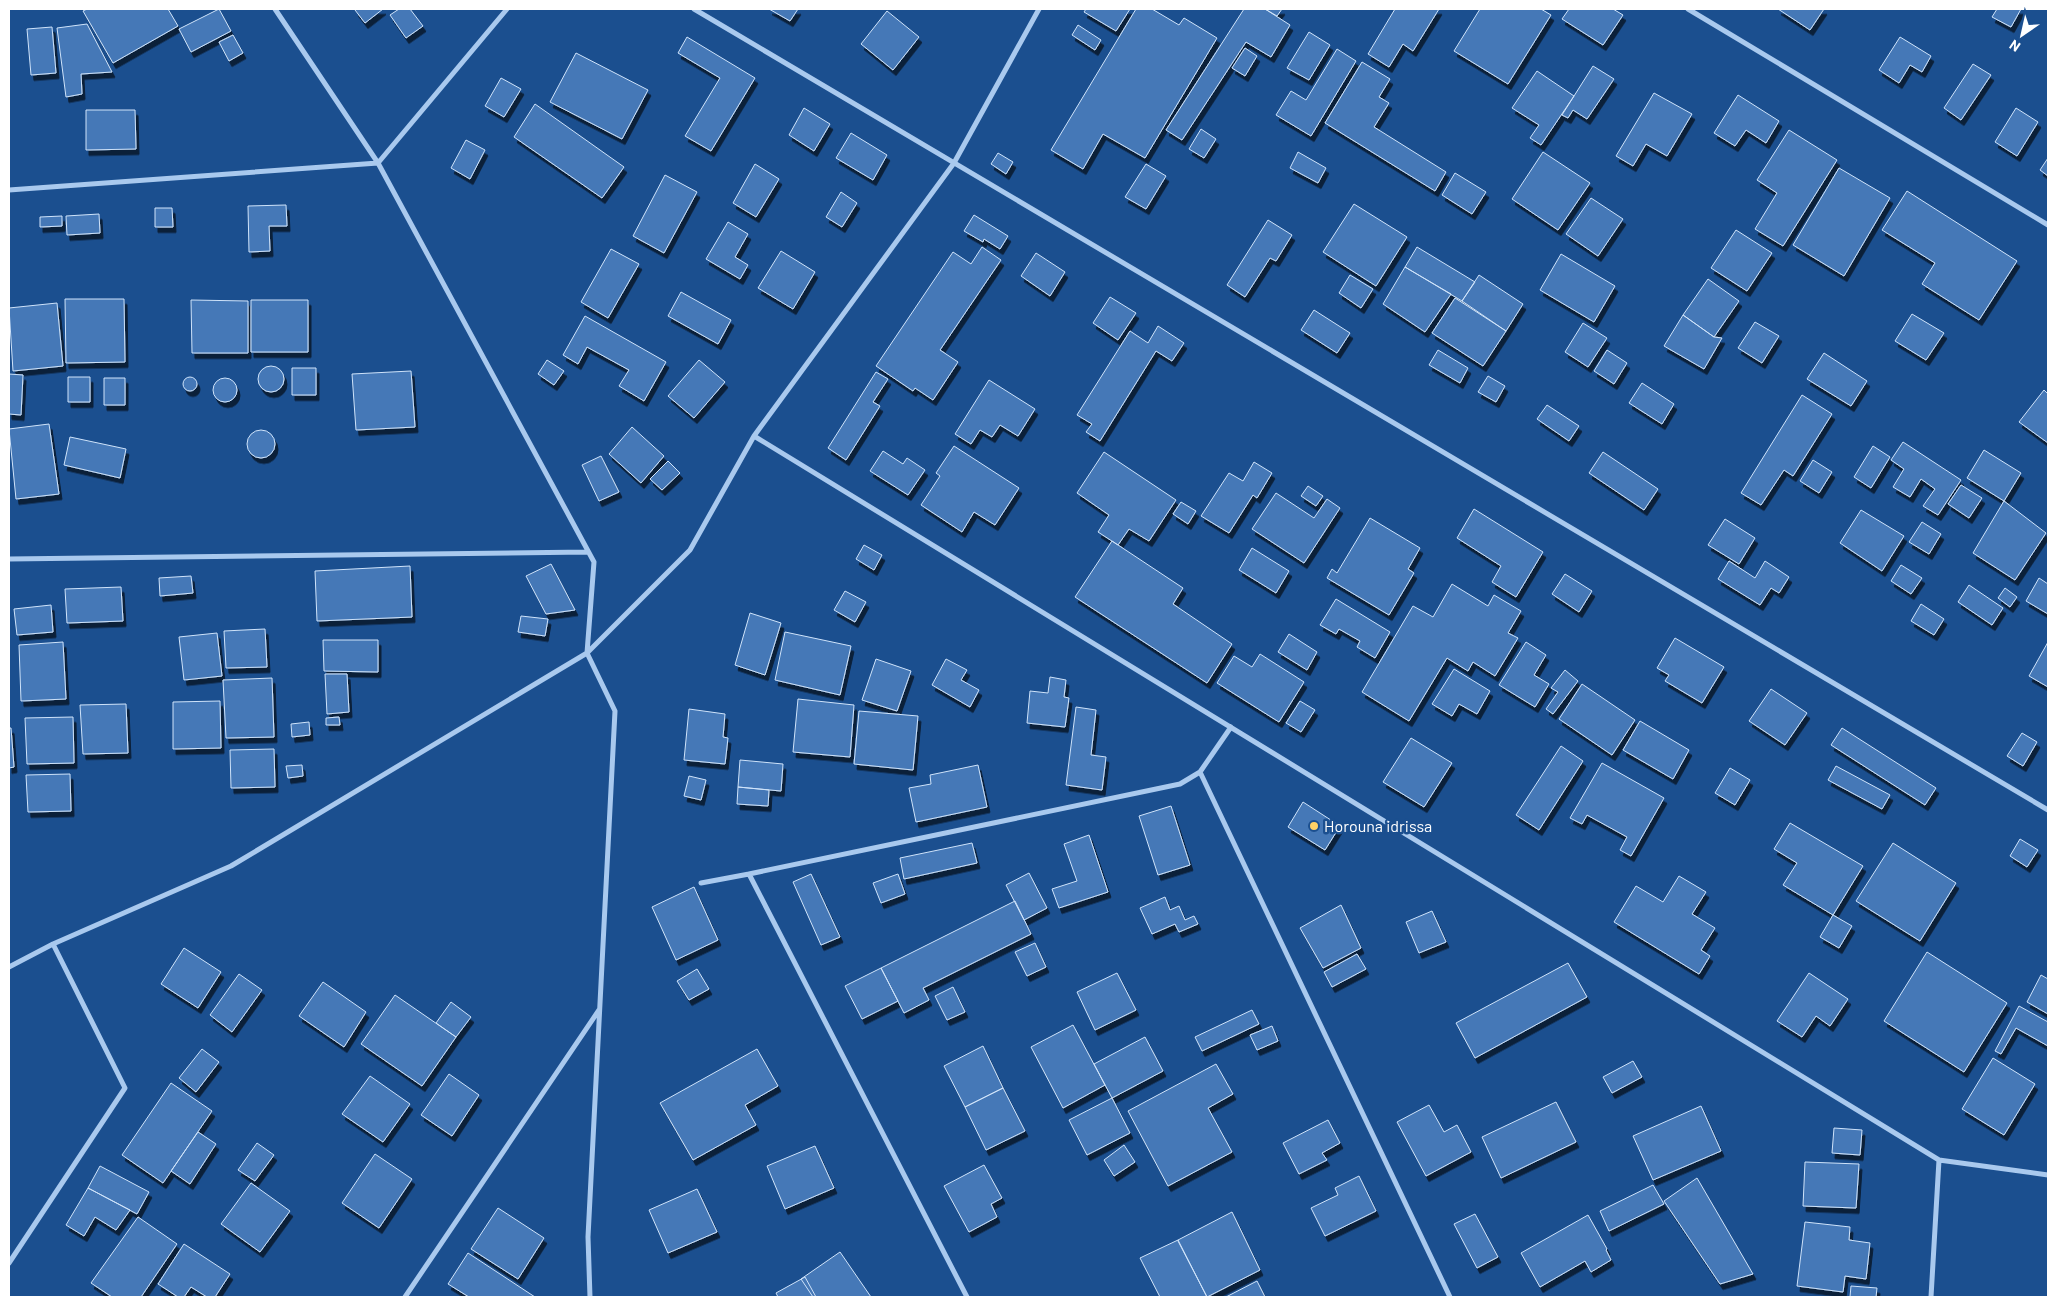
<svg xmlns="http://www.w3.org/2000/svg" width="2057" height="1306" font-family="Barlow,sans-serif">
  <defs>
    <filter id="shadow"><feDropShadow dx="3" dy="5.5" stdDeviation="0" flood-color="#0009"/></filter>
  </defs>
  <rect width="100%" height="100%" fill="#1b4f8f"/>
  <path fill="#4478b7" stroke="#cfe3fa" filter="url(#shadow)" d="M87,9H168L178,26L113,63L83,11Z
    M219,9L231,31L191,52L179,29Z
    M356,9H383L365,23L355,10Z
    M399,9H410L423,26L406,38L390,15Z
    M769,9H798L790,21Z
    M1086,9H1130L1116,31L1084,12Z
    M1136,9H1152L1179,25L1184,18L1217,38L1145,158L1103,134L1083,169L1051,150Z
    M1244,9H1265L1290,25L1271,57L1246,42L1182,140L1166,130Z
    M1265,9H1282L1277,16Z
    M1395,9H1439L1413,51L1403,44L1389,67L1368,54Z
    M1480,9H1541L1551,15L1508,84L1454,51Z
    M1569,9H1613L1623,15L1603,45L1562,19Z
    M1778,9H1824L1810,30Z
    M1997,9H2021L2011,27L1992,17Z
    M887,11L919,37L893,70L861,44Z
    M87,24L112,72L81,74L82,94L66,97L57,28Z
    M1078,25L1101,40L1095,50L1072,35Z
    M52,27L56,73L31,75L27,29Z
    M1309,32L1330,45L1309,80L1287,68Z
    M233,35L243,53L229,61L219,42Z
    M687,37L755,78L711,151L685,136L720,78L678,53Z
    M1900,37L1931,56L1922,72L1910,65L1899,83L1879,70Z
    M1245,48L1257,56L1245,76L1232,68Z
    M1337,49L1356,61L1311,136L1276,115L1291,91L1306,100Z
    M576,53L648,90L622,139L550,102Z
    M1362,62L1390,79L1379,97L1389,103L1374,127L1446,172L1435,191L1325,123Z
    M1973,64L1991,75L1961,120L1944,108Z
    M1593,66L1614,79L1587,119L1573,110L1568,118L1562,115Z
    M1537,71L1574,96L1541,145L1530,138L1539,125L1512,108Z
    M501,78L521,89L504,117L485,106Z
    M1654,93L1692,114L1667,156L1646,144L1633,166L1616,156Z
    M1738,95L1779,121L1766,143L1746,130L1735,146L1714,133Z
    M535,104L624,167L602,198L514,137Z
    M804,108L830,124L814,151L789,135Z
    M2016,108L2038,122L2017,156L1995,142Z
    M86,110H135L136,149L86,150Z
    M1201,129L1216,139L1204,158L1189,149Z
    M1789,130L1837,160L1783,246L1755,229L1777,193L1757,180Z
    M851,133L887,155L873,180L836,158Z
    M466,140L485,150L470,179L451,168Z
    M1298,152L1326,168L1318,183L1290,168Z
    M1543,152L1590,183L1558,230L1512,199Z
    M998,153L1013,162L1006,174L991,164Z
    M2048,158V176L2040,170Z
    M755,164L779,179L756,217L733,203Z
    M1146,164L1166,176L1146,209L1125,197Z
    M1839,168L1890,198L1844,276L1793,245Z
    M1455,173L1486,192L1472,214L1442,195Z
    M665,175L697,192L664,253L633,236Z
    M1907,191L2017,261L1979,320L1922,284L1935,263L1882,230Z
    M841,192L857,203L842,227L826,217Z
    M1591,198L1623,219L1598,256L1566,234Z
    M1354,204L1407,237L1376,286L1323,252Z
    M286,205L287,226H269L270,251L249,252L248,206Z
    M155,208H172L173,227H155Z
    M99,214L100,233L67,235L66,216Z
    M974,215L1008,236L1000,249L984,239L983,242L964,231Z
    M62,216V226L40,227V217Z
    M1268,220L1292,235L1276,261L1270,258L1245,297L1227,285Z
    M728,222L748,234L735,257L748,265L740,279L706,259Z
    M1736,230L1772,253L1747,291L1711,268Z
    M982,247L1001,260L940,350L958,362L933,400L915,388L913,391L876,366L953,252L971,264Z
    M1417,247L1475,282L1462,301L1405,267Z
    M611,249L639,264L608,318L581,302Z
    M781,251L815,272L793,309L758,288Z
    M1036,253L1065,272L1050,296L1021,276Z
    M1561,254L1615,286L1594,322L1540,290Z
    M1405,267L1451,294L1425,332L1383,304Z
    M1350,275L1373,289L1361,308L1339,293Z
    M1479,275L1523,304L1506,331L1462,301Z
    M1708,279L1739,301L1714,337L1683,315Z
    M681,292L731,320L718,344L668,316Z
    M1110,297L1136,313L1118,340L1093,323Z
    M1455,298L1506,331L1483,366L1432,333Z
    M65,299H124L125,362L66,363Z
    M191,300L248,301V353H192Z
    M251,300H308V352H251Z
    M57,303L63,366L13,371L9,308Z
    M1314,310L1350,333L1337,353L1301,330Z
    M1912,314L1944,333L1926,360L1895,341Z
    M1683,315L1714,337L1722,338L1704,369L1664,346Z
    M585,316L666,362L644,401L619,386L629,370L587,347L578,364L563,355Z
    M1755,322L1779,336L1762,363L1738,348Z
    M1583,323L1607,338L1588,367L1565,352Z
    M1158,326L1184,343L1172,361L1156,351L1100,441L1086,432L1092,424L1077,415L1130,331L1148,343Z
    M1438,350L1468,368L1460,383L1429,365Z
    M1607,350L1627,363L1614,384L1594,371Z
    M1824,353L1867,381L1851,406L1807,379Z
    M547,360L564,371L554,385L538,374Z
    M699,360L725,382L694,418L668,396Z
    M258 379a13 13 0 1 1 26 0a13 13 0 1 1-26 0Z
    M292,368H316V395H292Z
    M411,371L415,427L356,430L352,374Z
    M876,372L888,379L873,402L880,406L846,460L828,448Z
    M9,374L23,375L21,415L9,414Z
    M1488,376L1505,386L1496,402L1478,392Z
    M183 384a7 7 0 1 1 14 0a7 7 0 1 1-14 0Z
    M68,377H90V402H68Z
    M104,378H125V405H104Z
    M213 390a12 12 0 1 1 24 0a12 12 0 1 1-24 0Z
    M989,380L1035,409L1018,436L1000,425L992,437L980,430L971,444L955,434Z
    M1642,383L1674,404L1662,424L1629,403Z
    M2044,390L2048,394V443L2019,422Z
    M1802,395L1832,414L1793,476L1784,470L1761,505L1741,493Z
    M1547,405L1579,426L1569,441L1537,419Z
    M49,424L59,494L16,499L9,429Z
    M632,427L664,456L641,483L609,454Z
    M247 444a14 14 0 1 1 28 0a14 14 0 1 1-28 0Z
    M70,437L126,449L120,478L64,465Z
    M1903,442L1961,480L1938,515L1923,506L1935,489L1921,479L1910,497L1893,487L1904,469L1891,460Z
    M954,446L1019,488L995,525L974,512L962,532L921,505L940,476L936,473Z
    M1873,446L1890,457L1871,488L1854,477Z
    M1984,450L2021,473L2004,501L1967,478Z
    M883,451L903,464L907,458L925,470L908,495L870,471Z
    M1104,452L1176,500L1149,541L1129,529L1118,545L1098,532L1109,515L1077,493Z
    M1603,452L1658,489L1644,510L1589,473Z
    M601,456L619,492L599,501L582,465Z
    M1813,460L1832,472L1819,493L1800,481Z
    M668,461L680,473L662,490L650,479Z
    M1254,462L1272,473L1257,498L1253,495L1229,533L1201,516L1229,473L1243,481Z
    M1961,485L1982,498L1969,518L1948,504Z
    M1308,486L1323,496L1316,506L1301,496Z
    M1276,493L1314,518L1327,499L1340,508L1304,563L1252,529Z
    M2004,501L2046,533L2015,580L1973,553Z
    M1181,502L1196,511L1188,524L1173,514Z
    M1474,509L1543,552L1516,597L1492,582L1501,566L1457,538Z
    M1861,510L1904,536L1882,571L1840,543Z
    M1370,518L1420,548L1408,569L1414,573L1389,615L1327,578L1332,569L1337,573Z
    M1725,519L1755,538L1739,564L1708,545Z
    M1922,522L1941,534L1929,554L1909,542Z
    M1112,541L1183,588L1173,604L1232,644L1207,683L1075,597Z
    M864,545L882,555L874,570L856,559Z
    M1252,548L1289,571L1276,593L1239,570Z
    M1729,561L1755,578L1765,561L1789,577L1779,593L1771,588L1760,605L1718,579Z
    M551,564L575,610L546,614L526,576Z
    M1901,565L1922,578L1911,594L1891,581Z
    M410,566L412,617L317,621L315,571Z
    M1565,574L1592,591L1579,612L1552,594Z
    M191,576L193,593L160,596L159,578Z
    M2039,578L2048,584V614L2026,601Z
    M1452,584L1488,606L1494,595L1521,611L1508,633L1518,638L1495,676L1473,662L1468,671L1447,658L1409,721L1362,692L1413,606L1433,617Z
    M1969,585L2003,608L1992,625L1958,602Z
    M121,587L123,621L67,623L65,589Z
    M2005,588L2017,597L2010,607L1998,598Z
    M845,591L866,602L855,622L834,610Z
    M1336,599L1390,632L1375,658L1357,647L1360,641L1339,629L1336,634L1320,625Z
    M1921,604L1944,619L1934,635L1911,621Z
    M51,605L53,632L17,635L14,609Z
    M750,613L781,623L765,675L735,665Z
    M521,616L548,619L545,636L518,632Z
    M265,629L267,667L226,668L224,631Z
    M785,632L851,646L840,695L775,680Z
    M217,633L222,676L184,680L179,637Z
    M1289,634L1317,652L1307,670L1278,652Z
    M1675,638L1724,667L1702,703L1665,681L1669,675L1657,668Z
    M323,640H378V672L324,671Z
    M63,642L66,699L21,701L19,645Z
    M1526,642L1546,655L1534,675L1549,684L1535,707L1499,685Z
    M2048,642V687L2029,676Z
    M1260,654L1304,682L1279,722L1217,683L1234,656L1252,667Z
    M876,659L911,671L897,711L862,700Z
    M946,659L967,670L961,680L979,690L970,707L932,685Z
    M1454,669L1490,691L1477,714L1459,704L1452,716L1432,704Z
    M1565,670L1578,681L1553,714L1546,709L1558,692L1551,688Z
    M325,674H347L349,712L327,714Z
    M1050,677L1066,680L1064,697L1069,698L1065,727L1027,723L1030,691L1048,693Z
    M272,678L274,737L226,738L223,680Z
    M1582,684L1635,720L1612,755L1559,719Z
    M1771,689L1807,713L1785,745L1749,721Z
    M798,699L854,705L850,757L793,752Z
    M220,701L221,748L173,749V702Z
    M1300,701L1315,710L1301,732L1286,723Z
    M126,704L128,753L83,754L80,705Z
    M1076,707L1096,710L1091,755L1106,757L1102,790L1066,785Z
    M689,709L725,714L723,737L728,738L725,764L684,760Z
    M859,711L918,716L913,770L854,764Z
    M73,717L74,763L27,764L25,718Z
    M339,717L340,725H326V718Z
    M1640,721L1689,750L1673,779L1623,750Z
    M309,722L310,735L292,737L291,724Z
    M9,728H11L14,767L9,768Z
    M1842,728L1936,788L1925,805L1831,745Z
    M2022,733L2037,742L2023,766L2007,756Z
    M1411,738L1452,763L1424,807L1383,782Z
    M1561,746L1583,761L1539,830L1516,815Z
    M274,749L275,787L231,788L230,750Z
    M740,760L783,764L781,791L738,787Z
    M1602,763L1664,798L1631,856L1620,850L1627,837L1587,815L1582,824L1570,818Z
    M302,765L303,776L288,778L286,766Z
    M978,765L987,807L916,822L909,788L931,784L930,775Z
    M1836,766L1890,795L1882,809L1828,780Z
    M1730,768L1750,780L1735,805L1715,793Z
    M70,774L71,811L28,812L26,775Z
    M689,776L706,780L701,800L684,796Z
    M738,787L769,790L768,806L737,804Z
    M1303,802L1340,826L1325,850L1288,827Z
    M1171,806L1190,865L1158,875L1139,816Z
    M1790,823L1863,866L1833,915L1783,885L1797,863L1774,849Z
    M1089,835L1108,892L1059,908L1052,889L1077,881L1064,844Z
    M2020,839L2038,850L2027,867L2010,856Z
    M972,843L977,863L904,879L900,858Z
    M1893,843L1956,883L1920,941L1856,901Z
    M1029,873L1047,908L1024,920L1006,885Z
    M811,874L840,937L821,945L793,882Z
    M898,874L905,894L881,903L873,883Z
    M1679,876L1706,892L1692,914L1715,928L1701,950L1710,956L1699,974L1614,922L1636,886L1663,902Z
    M694,887L718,940L676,960L652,907Z
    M1165,897L1170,910L1179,906L1185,920L1194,916L1198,924L1179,932L1175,924L1152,934L1140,908Z
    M1015,901L1031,934L923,988L929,1000L904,1013L881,968Z
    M1341,905L1361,948L1323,968L1300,928Z
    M1432,911L1446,942L1419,953L1406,922Z
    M1833,915L1852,926L1839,948L1820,937Z
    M1035,943L1046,967L1027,976L1015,952Z
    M184,948L221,972L198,1008L161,984Z
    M1927,952L2007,1003L1964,1072L1884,1021Z
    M1357,954L1366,969L1332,987L1324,972Z
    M1568,963L1587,997L1475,1058L1456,1023Z
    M881,968L898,1001L862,1019L845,986Z
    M697,969L709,989L689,1000L677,981Z
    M1117,973L1136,1010L1095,1030L1077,992Z
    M1809,973L1848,999L1830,1026L1816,1016L1802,1037L1777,1021Z
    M239,974L262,990L232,1032L210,1015Z
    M2041,975L2048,979V1014L2027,1002Z
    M323,982L366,1012L344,1047L299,1016Z
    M953,987L965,1012L947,1020L935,996Z
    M395,995L456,1037L422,1086L361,1044Z
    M451,1002L471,1017L456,1037L436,1023Z
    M2019,1006L2048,1022V1046L2016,1028L2001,1054L1995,1051Z
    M1252,1010L1259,1024L1202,1051L1195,1037Z
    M1073,1025L1105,1085L1063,1108L1031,1047Z
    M1272,1026L1278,1041L1257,1050L1250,1035Z
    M1145,1037L1163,1071L1112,1098L1094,1064Z
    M983,1046L1003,1088L965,1107L944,1066Z
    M202,1049L219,1062L196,1092L179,1078Z
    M757,1049L778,1086L745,1105L756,1125L693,1160L660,1103Z
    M1993,1058L2035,1084L2004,1135L1962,1109Z
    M1633,1061L1642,1077L1612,1093L1603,1077Z
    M1216,1064L1233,1094L1208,1108L1232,1152L1168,1186L1128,1111Z
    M449,1074L479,1095L452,1136L421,1115Z
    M370,1076L410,1104L383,1142L342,1114Z
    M171,1083L212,1111L163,1183L122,1155Z
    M1003,1088L1025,1131L986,1150L965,1107Z
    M1112,1098L1130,1133L1087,1155L1069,1120Z
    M1556,1102L1576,1142L1501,1178L1482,1137Z
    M1429,1105L1444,1132L1457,1125L1471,1152L1426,1176L1397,1122Z
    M1701,1106L1721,1151L1653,1180L1633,1136Z
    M1328,1120L1340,1143L1322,1153L1327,1160L1299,1174L1283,1143Z
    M1834,1128L1862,1130L1860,1155L1832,1153Z
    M198,1132L216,1144L190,1184L171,1171Z
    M257,1143L274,1155L255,1181L238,1170Z
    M1124,1145L1135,1162L1114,1176L1104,1160Z
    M815,1146L834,1188L785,1209L767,1166Z
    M375,1154L412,1179L379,1228L342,1203Z
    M1805,1162L1859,1164L1856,1208L1803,1206Z
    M984,1165L1002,1198L991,1204L997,1217L969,1232L944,1186Z
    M100,1166L149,1192L137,1214L88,1188Z
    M1359,1176L1376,1211L1325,1236L1311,1208L1338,1195L1335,1188Z
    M1697,1178L1753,1274L1720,1284L1664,1201Z
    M251,1183L290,1211L260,1252L221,1224Z
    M1653,1185L1664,1204L1609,1231L1600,1211Z
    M88,1188L130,1210L116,1230L95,1217L84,1236L66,1225Z
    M697,1189L717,1232L668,1253L649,1210Z
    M498,1208L544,1238L518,1279L471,1249Z
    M1232,1212L1260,1270L1207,1297L1178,1240Z
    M1475,1214L1498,1257L1477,1268L1454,1224Z
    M1588,1215L1607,1249L1606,1250L1611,1260L1591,1272L1585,1261L1540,1287L1521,1253Z
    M138,1217L177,1244L141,1297H112L91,1283Z
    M1805,1222L1850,1227L1849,1240L1870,1243L1866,1279L1845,1276L1843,1292L1797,1286Z
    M1178,1240V1241L1207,1297H1160L1140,1258Z
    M184,1244L230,1274L215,1297H207L191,1287L184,1297H178L158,1284Z
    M840,1252L871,1297H813L801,1279Z
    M468,1253L535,1297H469L448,1284Z
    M805,1277L816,1297H778L776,1293Z
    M1257,1281L1265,1297H1226Z
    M1851,1286L1877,1288L1876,1297H1850Z"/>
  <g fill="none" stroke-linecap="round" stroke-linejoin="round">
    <path stroke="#a9c9ee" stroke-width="5" d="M275,9L378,163L594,562L587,653L615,711L588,1237L590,1297
      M694,9L2048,810
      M1688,9L2048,225
      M9,190L378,163L507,9
      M754,436L954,163L1039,9
      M9,559L588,552
      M1200,772L1450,1297
      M701,883L749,874
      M9,967L53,944L231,866L587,653L690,550L754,436L1939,1160L2048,1175
      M9,1263L125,1088L53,944
      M405,1297L599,1010
      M967,1297L749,874L1180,784L1200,772L1231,727
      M1931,1297L1939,1160"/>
  </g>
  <circle fill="#ffd166" stroke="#1b4f8f" stroke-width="2" cx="1314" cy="826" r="5"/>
  <g text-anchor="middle" stroke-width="5" stroke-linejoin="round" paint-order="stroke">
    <g font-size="16" fill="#fff" stroke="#1b4f8f" text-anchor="start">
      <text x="1324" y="832">Horouna idrissa</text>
    </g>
  </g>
  <rect width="2057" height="1306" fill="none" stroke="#ffffff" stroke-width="20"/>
  <g transform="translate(2022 35) rotate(214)" stroke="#1b4f8f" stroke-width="4" paint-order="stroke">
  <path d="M0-4L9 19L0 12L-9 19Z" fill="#ffffff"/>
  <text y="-8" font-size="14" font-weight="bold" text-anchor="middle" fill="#ffffff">N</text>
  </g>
</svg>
